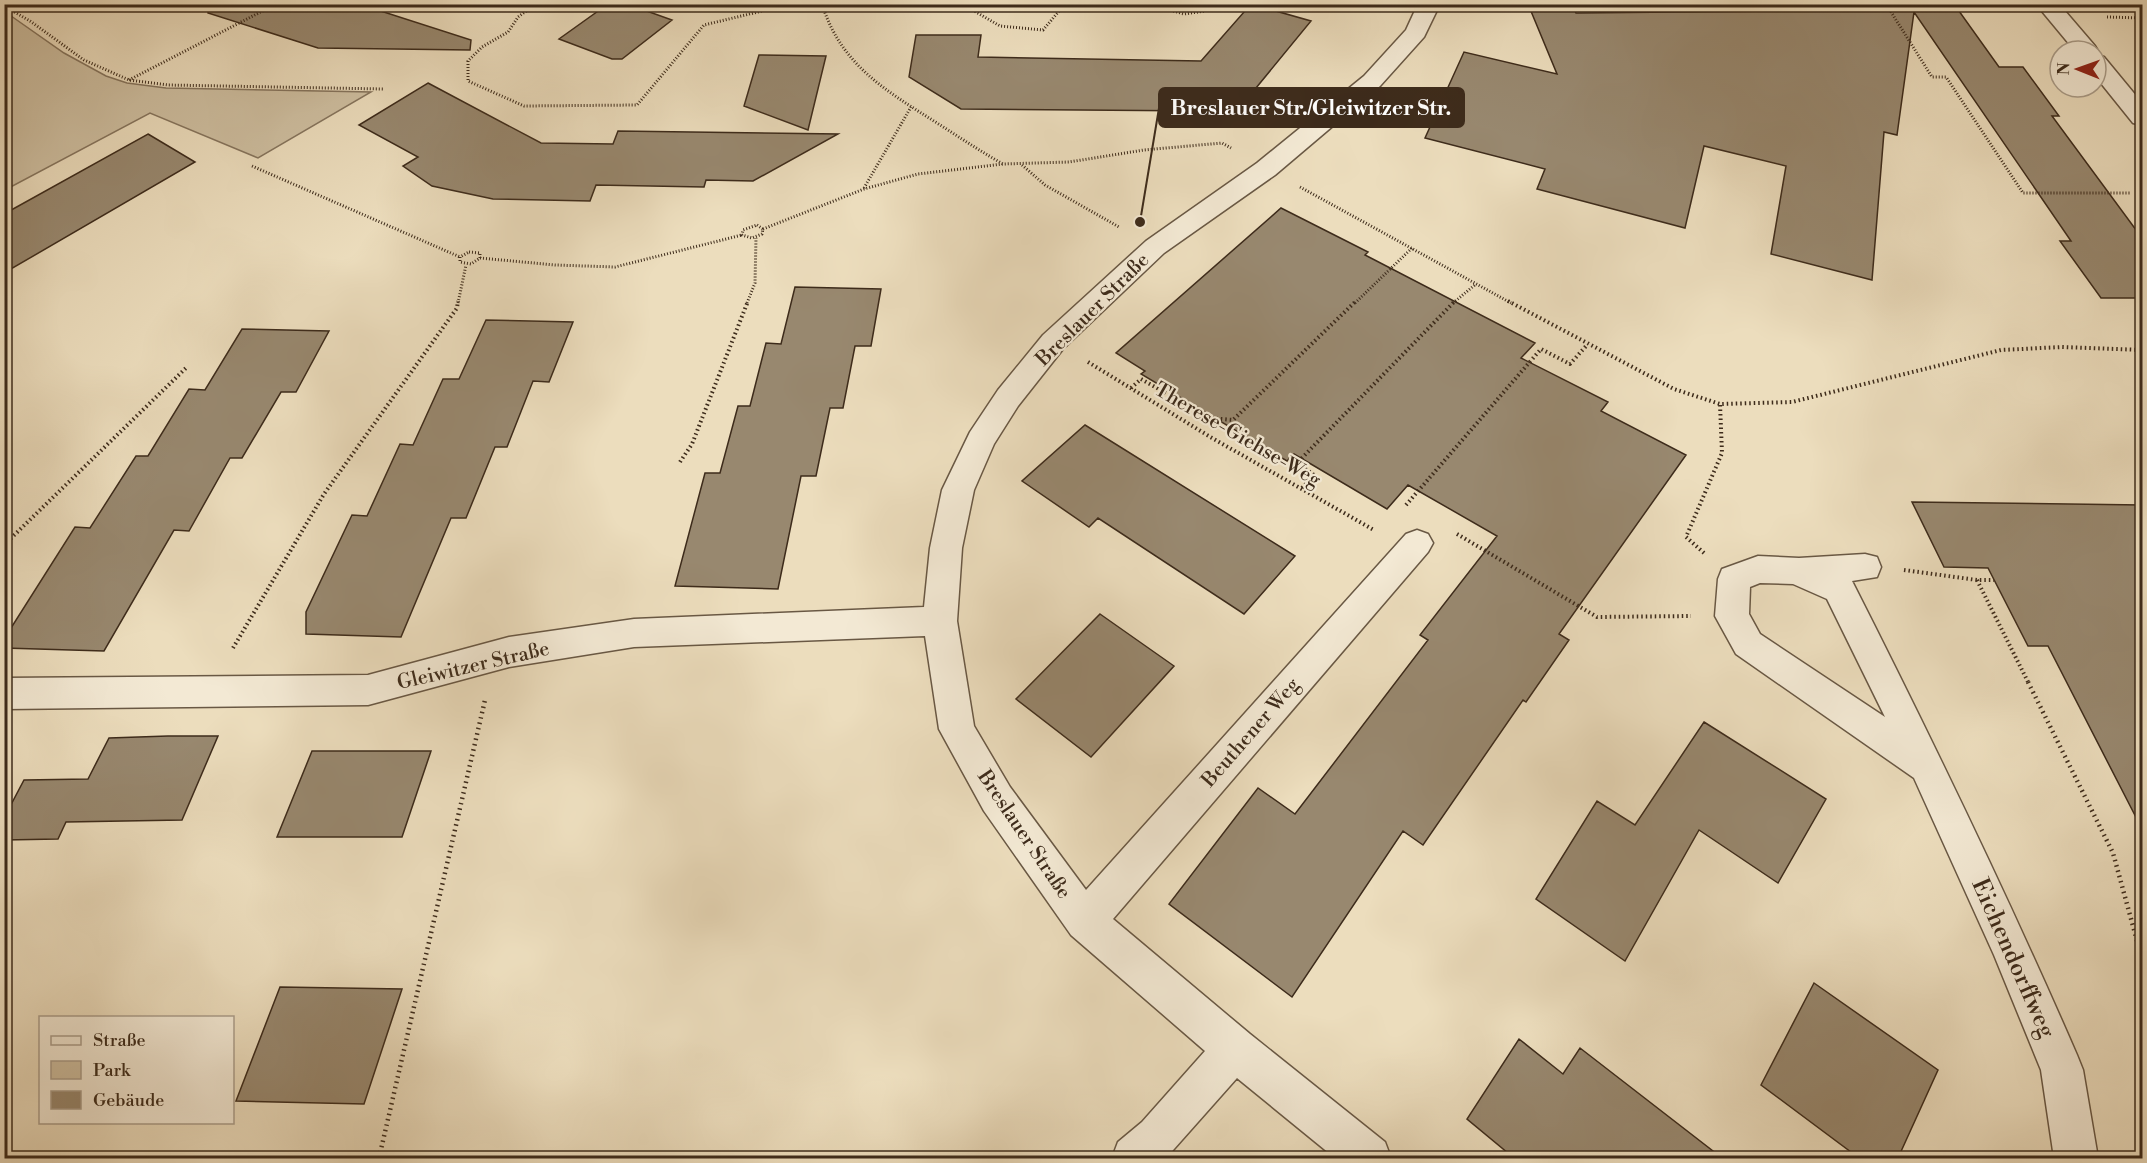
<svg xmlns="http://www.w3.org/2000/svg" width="2147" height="1163" font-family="'Libre Bodoni',serif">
  <rect width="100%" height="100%" fill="#ecddbd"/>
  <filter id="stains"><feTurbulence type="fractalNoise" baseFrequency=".00333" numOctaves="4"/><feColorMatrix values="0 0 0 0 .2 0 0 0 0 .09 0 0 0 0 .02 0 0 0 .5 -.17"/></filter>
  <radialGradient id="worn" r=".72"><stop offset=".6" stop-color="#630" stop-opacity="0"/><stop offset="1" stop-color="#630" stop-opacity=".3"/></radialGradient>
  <path fill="#cebfa1" stroke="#86755e" stroke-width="1.5" d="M4,11L64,53L106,76L127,83L166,88L371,92L258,158L150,113L5,190Z"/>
  <path fill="#98886f" stroke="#3d2b1b" stroke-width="1.5" d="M209,4H359L471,40L470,50L318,48L208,13Z
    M608,4H627L672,20L622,59H612L559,39Z
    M1251,4L1311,21L1242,105L1206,111L961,109L909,77L916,35H981L978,57L1201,61Z
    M1528,4H1572L1576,13L1784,11L1780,4H1954L1999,67H2023L2059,116H2052L2142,238V298H2101L2060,241H2071L1914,12L1897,135L1884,132L1872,280L1771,254L1786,166L1704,146L1685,228L1537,189L1545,169L1425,138L1464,52L1557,74Z
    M759,55L826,56L808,130L744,106Z
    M428,83L541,143L613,144L618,131L838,134L753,181L706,180L704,187L596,185L590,201L493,199L432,186L403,166L418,157L359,125Z
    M148,134L195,162L4,273V214Z
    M1281,208L1368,252L1365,255L1535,343L1521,358L1608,402L1601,411L1686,455L1559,634L1569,640L1526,702L1523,700L1423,845L1403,831L1292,997L1169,904L1258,788L1295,814L1428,640L1420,635L1497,536L1408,485L1387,509L1294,454L1287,461L1141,374L1145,371L1116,353Z
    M795,287L881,289L871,346H855L843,408H830L816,476H801L778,589L675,586L705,473H720L738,406H750L766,343L781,344Z
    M486,320L573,322L549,382L533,381L507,447H495L466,518H451L401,637L306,634V612L352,515L367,516L400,444L413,445L443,379H459Z
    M242,329L329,331L296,392H281L242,458H230L189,531L174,530L104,651L4,648V639L75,527L90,528L136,456H148L189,389L205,390Z
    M1085,425L1295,556L1244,614L1098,518L1089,527L1022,481Z
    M1912,502L2142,505V829L2048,646H2028L1988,568L1944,567Z
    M1100,614L1174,666L1091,757L1016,699Z
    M1704,722L1826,799L1778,883L1699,830L1625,961L1536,899L1597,801L1635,825Z
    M168,736H218L182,820L66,822L58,839L4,840V818L24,780L88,779L109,738Z
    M312,751H431L402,837H277Z
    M1814,983L1938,1070L1898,1158H1859L1761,1085Z
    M280,987L402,989L364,1104L236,1101Z
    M1519,1039L1563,1074L1580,1048L1722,1158H1514L1467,1119Z"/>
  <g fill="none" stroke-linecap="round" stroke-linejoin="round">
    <g stroke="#695844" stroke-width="3">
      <path id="minor" d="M1418,4H1440L1424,37L1380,86L1275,175L1164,253L1063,349L1018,406L994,444L974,490L962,548L957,621L974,726L1010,787L1086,890L1406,534L1417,530L1428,534L1433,543L1428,552L1113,919L1250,1034L1385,1142L1391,1158H1335L1237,1078L1166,1158H1112L1118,1142L1142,1122L1205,1051L1071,935L984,811L939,729L925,636L634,647L509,667L368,705L4,709V678L368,675L509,637L634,619L924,607L930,548L942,490L970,432L998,390L1043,335L1146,241L1257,163L1364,76L1406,30Z
        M2036,4H2059L2095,46L2098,51L2096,55V51H2075Z
        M2096,55L2104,57L2142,103V125L2133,123L2096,77Z
        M1865,554L1877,557L1881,567L1877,577L1852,581C1931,737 2007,894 2077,1055L2083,1070L2098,1158H2054L2041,1070L1994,955L1914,778L1736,654L1715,616L1718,579L1722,569L1758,556L1799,558ZM1760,583L1793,584L1827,599L1885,717L1760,634L1749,614L1750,587Z"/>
    </g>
    <path stroke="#3d2b1b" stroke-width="3" stroke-dasharray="1 2" stroke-linecap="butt" d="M536,4L518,17L508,32L482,47L468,61V81L524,106L637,105L704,25L791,4
      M822,4C841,65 885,90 937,123C959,137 980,151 1003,164
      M962,4L1000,26L1043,30L1065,4
      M1081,4L1159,7L1184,14L1205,11L1217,4
      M1886,4L1932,77H1946L2023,193H2131
      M4,6L30,21L84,60L129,80L168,85L383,89
      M2107,17L2142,18
      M129,80L276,4
      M1022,165L1045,185L1119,227
      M252,166L460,257
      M1300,187L1511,303
      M864,188L911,107
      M757,225L763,229L762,234L752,238L742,235L743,230Z
      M763,229L864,189L918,174L1003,164L1069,162L1144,150L1222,143L1231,148
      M469,252L480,253V258L471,264L460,262V257Z
      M480,258L555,265L615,267L742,235
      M458,303L466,265
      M747,303L755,283L756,238
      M1355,303L1412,248
      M1453,303L1476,284"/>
    <path stroke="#3d2b1b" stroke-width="4" stroke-dasharray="1.5 3" stroke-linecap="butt" d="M1508,301L1674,389L1720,404L1792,402L2001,350L2062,347L2142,350
      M1088,362L1212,438L1374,530
      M1131,388L1141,379L1210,418L1233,420L1356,301
      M680,462L692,444L748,301
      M1302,488L1314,475L1297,463L1455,301
      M1406,505L1541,349L1570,364L1587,345
      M1457,534L1597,617L1691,616
      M4,545L187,367
      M1704,553L1686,537L1722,453L1720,404
      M1904,570L1977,580H1994
      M1977,580L2029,684
      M233,648L324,494L457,308L458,301"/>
    <path stroke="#3d2b1b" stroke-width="4.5" stroke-dasharray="1.5 4" stroke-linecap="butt" d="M2028,682L2113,853L2142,959
      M379,1158L485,700"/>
    <use href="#minor" fill="#f3e9d4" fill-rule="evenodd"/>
  </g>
  <g text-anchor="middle" stroke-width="4.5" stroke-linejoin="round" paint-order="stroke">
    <g font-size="20" fill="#3d2b1b" stroke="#f3e9d4">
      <text transform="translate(1092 309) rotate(-45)" y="7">Breslauer Straße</text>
      <text transform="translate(1238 434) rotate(30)" y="7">Therese-Giehse-Weg</text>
      <text transform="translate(473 665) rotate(-13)" y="7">Gleiwitzer Straße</text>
      <text transform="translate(1250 732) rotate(-49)" y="7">Beuthener Weg</text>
      <text transform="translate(1025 834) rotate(56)" y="7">Breslauer Straße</text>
    </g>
    <g font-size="24" fill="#3d2b1b" stroke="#f3e9d4">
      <text transform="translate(2014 958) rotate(66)" y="8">Eichendorffweg</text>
    </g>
  </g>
  <path fill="none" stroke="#3d2b1b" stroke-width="2" d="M1140 222L1159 108"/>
  <circle fill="#3d2b1b" stroke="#f3e9d4" stroke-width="2" cx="1140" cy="222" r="6"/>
  <rect fill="#3d2b1b" stroke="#3d2b1b" stroke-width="2" x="1159" y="88" width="305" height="39" rx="6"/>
  <g font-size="21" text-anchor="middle" font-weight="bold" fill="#fff">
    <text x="1311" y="115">Breslauer Str./Gleiwitzer Str.</text>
  </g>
  <rect width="2147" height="1163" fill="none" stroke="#ecddbd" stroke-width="24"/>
  <rect x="6" y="6" width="2135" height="1151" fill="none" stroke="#3d2b1b" stroke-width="3"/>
  <rect x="12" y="12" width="2123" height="1139" fill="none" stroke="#3d2b1b" stroke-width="1.5"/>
  <rect x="39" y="1016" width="195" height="108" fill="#f3e9d4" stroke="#aa9d8a" stroke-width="1.5"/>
  <rect x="51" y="1036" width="30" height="9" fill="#f3e9d4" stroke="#aa9d8a" stroke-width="1.5"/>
  <text x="93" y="1046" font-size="18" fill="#3d2b1b">Straße</text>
  <rect x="51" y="1061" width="30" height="18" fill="#cebfa1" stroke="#aa9d8a" stroke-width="1.5"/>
  <text x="93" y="1076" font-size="18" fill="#3d2b1b">Park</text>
  <rect x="51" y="1091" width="30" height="18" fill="#98886f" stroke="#aa9d8a" stroke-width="1.5"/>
  <text x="93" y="1106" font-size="18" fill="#3d2b1b">Gebäude</text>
  <g transform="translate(2078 69) rotate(271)"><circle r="28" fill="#f3e9d4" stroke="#aa9d8a" stroke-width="1.5"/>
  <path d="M0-4.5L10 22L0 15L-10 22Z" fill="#8f2418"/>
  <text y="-9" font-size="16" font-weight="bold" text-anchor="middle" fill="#3d2b1b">N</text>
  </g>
  <rect width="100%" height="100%" filter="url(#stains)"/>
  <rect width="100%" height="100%" fill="url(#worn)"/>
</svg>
